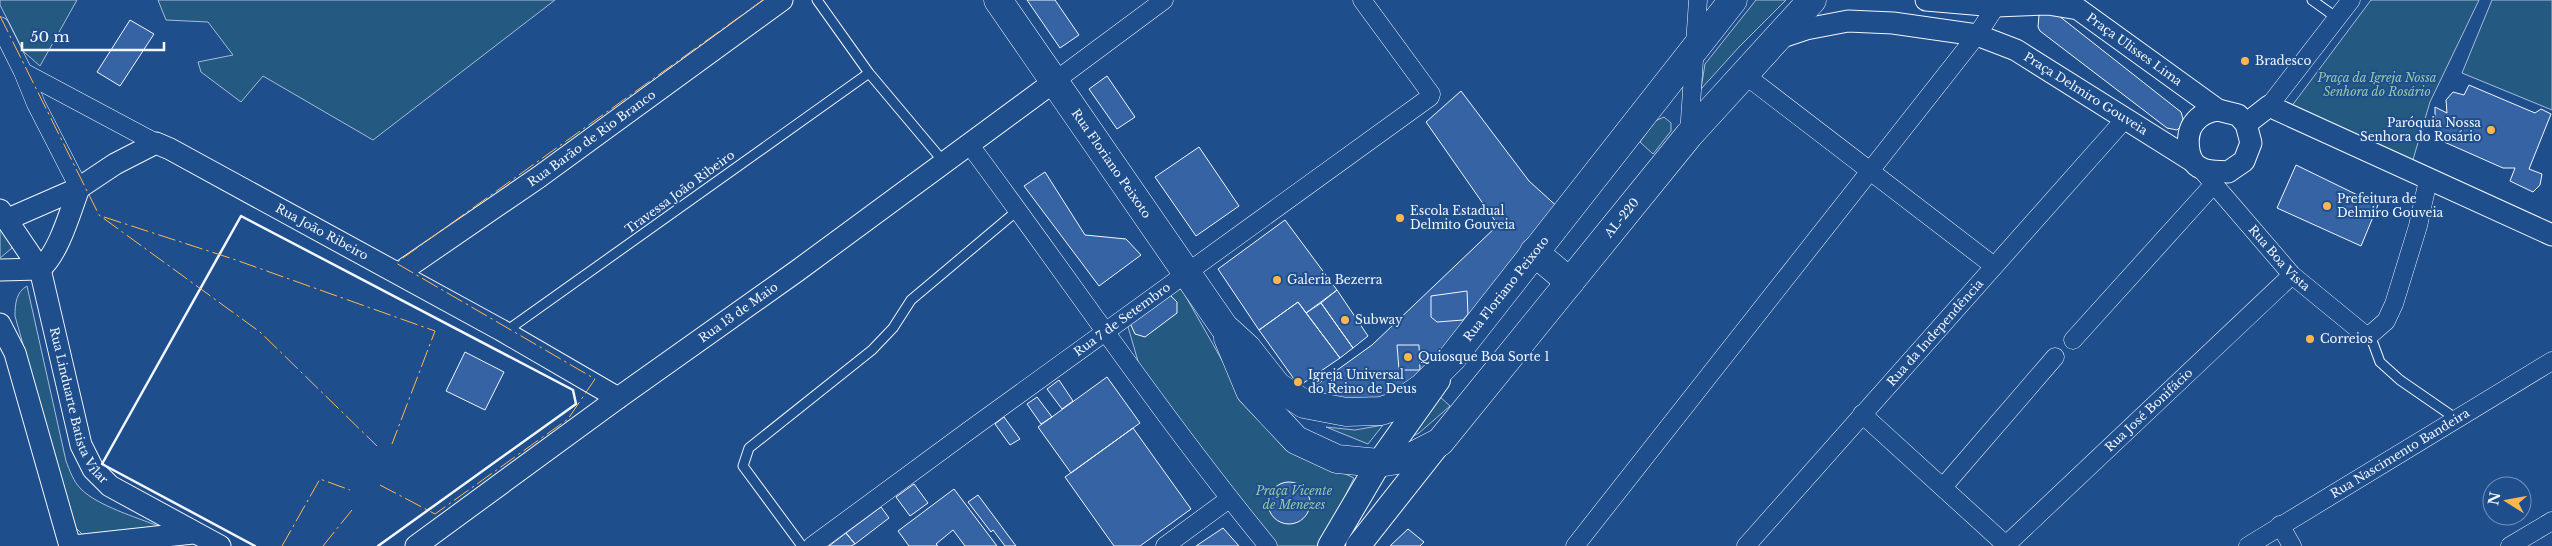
<svg xmlns="http://www.w3.org/2000/svg" width="2552" height="546" font-family="'Libre Baskerville',serif">
  <rect width="100%" height="100%" fill="#1f4e8c"/>
  <path fill="#245a82" stroke="#a8bbd7" d="M0,0H77L40,66L24,52L0,5Z
    M158,0H555L373,140L263,76L241,102L201,72L198,62L233,55L208,22L166,20Z
    M1756,0H1786L1739,47L1701,89L1705,64Z
    M2371,0H2479L2430,102L2412,163L2291,107Z
    M2492,0H2552V110L2462,73Z
    M1664,117L1671,123V131L1653,154L1640,142L1655,121Z
    M0,223L11,241L12,248L0,258Z
    M27,286L66,461C70,471 73,481 81,489C98,506 136,517 158,526L85,537L74,526L15,316C15,304 16,292 27,286Z
    M1174,287L1182,290L1227,369L1289,447L1354,478L1320,546H1276L1140,368L1126,320Z
    M1438,395L1450,406L1419,433L1401,442Z
    M1383,425L1368,444L1326,427L1355,430Z"/>
  <path fill="#3563a3" stroke="#f2f6ff" d="M1027,0H1055L1079,35L1060,48Z
    M2054,12L2181,112L2183,119L2180,127L2177,130L2167,128L2040,31L2038,27L2039,15Z
    M130,20L154,34L120,86L97,72Z
    M1107,76L1135,117L1117,129L1089,89Z
    M2469,85L2535,113L2541,109L2551,114L2529,169L2542,174L2540,185L2533,192L2510,181L2515,168H2503L2442,141L2435,120V107L2447,113L2446,100L2453,92L2464,95Z
    M1461,91L1529,181L1561,210L1404,395L1333,402L1301,396L1372,345L1498,225L1426,122Z
    M1199,147L1239,206L1196,236L1155,177Z
    M2296,165L2378,205L2361,246L2277,208Z
    M1045,172L1085,235L1126,239L1141,255L1099,286L1024,186Z
    M1285,220L1337,290L1306,313L1298,302L1259,330L1218,269Z
    M1337,290L1368,336L1353,348L1321,303Z
    M1467,291L1468,314L1463,320L1437,322L1431,317V296Z
    M1169,294L1177,302V313L1145,337L1135,334L1130,323Z
    M1298,302L1340,358L1299,386L1259,330Z
    M1321,303L1353,348L1340,358L1306,313Z
    M1397,345H1419L1420,370H1399Z
    M465,352L504,372L485,410L446,391Z
    M1107,377L1140,423L1071,473L1038,427Z
    M1059,380L1073,401L1062,409L1047,389Z
    M1037,397L1052,417L1041,424L1027,404Z
    M1004,417L1020,439L1010,445L995,424Z
    M1133,428L1191,509L1140,546H1114L1065,477Z
    M1268 503a21 21 0 1 1 42 0a21 21 0 1 1-42 0Z
    M914,484L928,503L910,516L896,497Z
    M954,489L997,546H965L953,530L936,544L938,546H909L898,531Z
    M978,495L1016,546H1005L993,530L991,532L968,502Z
    M881,507L889,518L855,544L846,533Z
    M1223,528L1239,546H1196Z
    M1408,529L1424,542L1420,546H1390Z
    M846,533L855,544L851,546H829Z"/>
  <g fill="none" stroke-linecap="round" stroke-linejoin="round">
    <g stroke="#f2f6ff" stroke-width="11">
      <path id="service" d="M817,0L869,73L943,161
        M2312,0L2337,18
        M505,332L869,73
        M2370,335L2380,362L2400,380L2458,420
        M802,546L743,466L749,448L872,350L893,328L911,300L1018,210"/>
    </g>
    <g stroke="#f2f6ff" stroke-width="19">
      <g id="minor">
        <path d="M0,26L23,72L36,104L79,188"/>
        <path d="M23,72L156,143"/>
        <path d="M1745,75L1994,266"/>
        <path d="M1055,81L1164,0"/>
        <path d="M2269,106L2351,0"/>
        <path d="M1689,135L1698,0"/>
        <path d="M969,144C1069,278 1162,417 1268,546"/>
        <path id="s1" d="M2200,168L2292,275L2364,334L2370,335L2386,321L2394,304L2418,226L2428,180"/>
        <path d="M2073,340L2213,185"/>
        <path d="M1862,414L2007,546"/>
        <path d="M1943,487L2055,357"/>
        <path d="M2280,525L2292,546"/>
        <path id="s2" d="M812,546L971,429L1430,97L1431,94L1362,0"/>
        <path d="M1165,546L1229,499"/>
        <path d="M1575,546L1977,35L1996,6"/>
        <path id="s3" d="M1746,546L2125,119"/>
        <path id="s4" d="M2005,546L2292,275"/>
        <path id="s5" d="M2248,546L2552,361"/>
        <path d="M2510,546L2552,521"/>
      </g>
    </g>
    <g stroke="#f2f6ff" stroke-width="23">
      <g id="tertiary">
        <path id="s6" d="M1926,0L1996,6L2048,4L2078,9L2218,110"/>
        <path id="s7" d="M1779,38L1806,29L1848,21L1893,23L1977,35L2016,50L2191,160"/>
        <path d="M2218,110L2238,115L2246,124L2251,143L2244,161L2228,172C2220,171 2208,172 2201,168C2186,162 2185,134 2194,123C2200,115 2209,111 2218,110Z"/>
        <path d="M2246,124L2269,106L2552,235"/>
        <path id="s8" d="M0,210L40,269L81,445L93,469L110,486L220,546"/>
        <path id="s9" d="M8,219L79,188L115,164L156,143L170,149L501,330L618,398"/>
        <path d="M0,270L40,269C59,253 70,212 79,188"/>
        <path id="s10" d="M399,273L539,177L782,0"/>
        <path d="M0,324L15,353L70,546"/>
        <path d="M74,546L193,533"/>
        <path id="s11" d="M416,546L618,398L797,271L1055,81"/>
      </g>
    </g>
    <g stroke="#f2f6ff" stroke-width="26">
      <path id="secondary" d="M1330,546L1379,463L1438,380
        M1358,546L1440,442"/>
    </g>
    <g stroke="#f2f6ff" stroke-width="29">
      <g id="trunk">
        <path id="s12" d="M998,0L1224,327L1247,348L1277,386L1304,404L1346,412L1381,411L1396,406L1423,387L1452,358L1733,0"/>
        <path d="M1534,252L1570,282"/>
        <path id="s13" d="M1228,338L1250,391L1296,440L1337,459L1379,463L1409,458L1440,442L1689,135L1812,0"/>
      </g>
    </g>
    <use href="#service" stroke="#1f4e8c" stroke-width="9"/>
    <use href="#minor" stroke="#1f4e8c" stroke-width="18"/>
    <use href="#tertiary" stroke="#1f4e8c" stroke-width="21"/>
    <use href="#secondary" stroke="#1f4e8c" stroke-width="24"/>
    <use href="#trunk" stroke="#1f4e8c" stroke-width="28"/>
    <path stroke="#f2f6ff" stroke-width="2.5" d="M255,546L102,464L241,216L573,390L576,404L378,546"/>
    <path stroke="#ffb74d" stroke-width="1" stroke-dasharray="18 4 2.5 4" stroke-linecap="butt" d="M0,16L99,215L260,332L377,446
      M104,217L233,259L435,331L392,444
      M380,485L435,514L568,419L595,379L396,263L763,0
      M282,546L320,479L350,490
      M323,546L352,510"/>
  </g>
  <g fill="#ffb74d" stroke="#1f4e8c" stroke-width="2">
    <circle cx="2245" cy="61" r="5"/>
    <circle cx="2491" cy="130" r="5"/>
    <circle cx="2327" cy="206" r="5"/>
    <circle cx="1400" cy="218" r="5"/>
    <circle cx="1277" cy="280" r="5"/>
    <circle cx="1345" cy="320" r="5"/>
    <circle cx="2310" cy="339" r="5"/>
    <circle cx="1408" cy="357" r="5"/>
    <circle cx="1298" cy="382" r="5"/>
  </g>
  <g text-anchor="middle" stroke-width="4" stroke-linejoin="round" paint-order="stroke">
    <g font-size="12" fill="#f2f6ff" stroke="#1f4e8c">
      <text dy="4" stroke="none"><textPath href="#s6" startOffset="222">Praça Ulisses Lima</textPath></text>
      <text dy="4" stroke="none"><textPath href="#s7" startOffset="325">Praça Delmiro Gouveia</textPath></text>
      <text dy="4" stroke="none"><textPath href="#s10" startOffset="235">Rua Barão de Rio Branco</textPath></text>
      <text dy="4" stroke="none"><textPath href="#s12" startOffset="199">Rua Floriano Peixoto</textPath></text>
      <text transform="translate(680 192) rotate(-36)" y="4">Travessa João Ribeiro</text>
      <text dy="4" stroke="none"><textPath href="#s13" startOffset="566">AL-220</textPath></text>
      <text dy="4" stroke="none"><textPath href="#s9" startOffset="355">Rua João Ribeiro</textPath></text>
      <text dy="4" stroke="none"><textPath href="#s1" startOffset="120">Rua Boa Vista</textPath></text>
      <text dy="4" stroke="none"><textPath href="#s12" startOffset="765">Rua Floriano Peixoto</textPath></text>
      <text dy="4" stroke="none"><textPath href="#s11" startOffset="398">Rua 13 de Maio</textPath></text>
      <text dy="4" stroke="none"><textPath href="#s2" startOffset="384">Rua 7 de Setembro</textPath></text>
      <text dy="4" stroke="none"><textPath href="#s3" startOffset="285">Rua da Independência</textPath></text>
      <text dy="4" stroke="none"><textPath href="#s8" startOffset="214">Rua Linduarte Batista Vilar</textPath></text>
      <text dy="4" stroke="none"><textPath href="#s4" startOffset="198">Rua José Bonifácio</textPath></text>
      <text dy="4" stroke="none"><textPath href="#s5" startOffset="178">Rua Nascimento Bandeira</textPath></text>
    </g>
    <g font-size="12" fill="#f2f6ff" stroke="#1f4e8c" text-anchor="start">
      <text x="2255" y="65">Bradesco</text>
      <text x="2481" y="127" text-anchor="end">Paróquia Nossa<tspan x="2481" dy="14">Senhora do Rosário</tspan></text>
      <text x="2337" y="203">Prefeitura de<tspan x="2337" dy="14">Delmiro Gouveia</tspan></text>
      <text x="1410" y="215">Escola Estadual<tspan x="1410" dy="14">Delmito Gouveia</tspan></text>
      <text x="1287" y="284">Galeria Bezerra</text>
      <text x="1355" y="324">Subway</text>
      <text x="2320" y="343">Correios</text>
      <text x="1418" y="361">Quiosque Boa Sorte 1</text>
      <text x="1308" y="379">Igreja Universal<tspan x="1308" dy="14">do Reino de Deus</tspan></text>
    </g>
    <g font-size="12" font-style="italic" fill="#97c8a6" stroke="#1f4e8c">
      <text x="2377" y="82">Praça da Igreja Nossa<tspan x="2377" dy="14">Senhora do Rosário</tspan></text>
      <text x="1294" y="495">Praça Vicente<tspan x="1294" dy="14">de Menezes</tspan></text>
    </g>
  </g>
  <g transform="translate(2507 501) rotate(281)"><circle r="24" fill="#1f4e8c" stroke="#7391ba"/>
  <path d="M0-4L9 19L0 12L-9 19Z" fill="#ffb74d"/>
  <text y="-8" font-size="14" font-weight="bold" text-anchor="middle" fill="#f2f6ff">N</text>
  </g>
  <path d="M22 42v8h142v-8" fill="none" stroke="#f2f6ff" stroke-width="2.5"/>
  <text x="30" y="42" font-size="15" fill="#f2f6ff" stroke="#1f4e8c" stroke-width="4" paint-order="stroke">50 m</text>
</svg>
